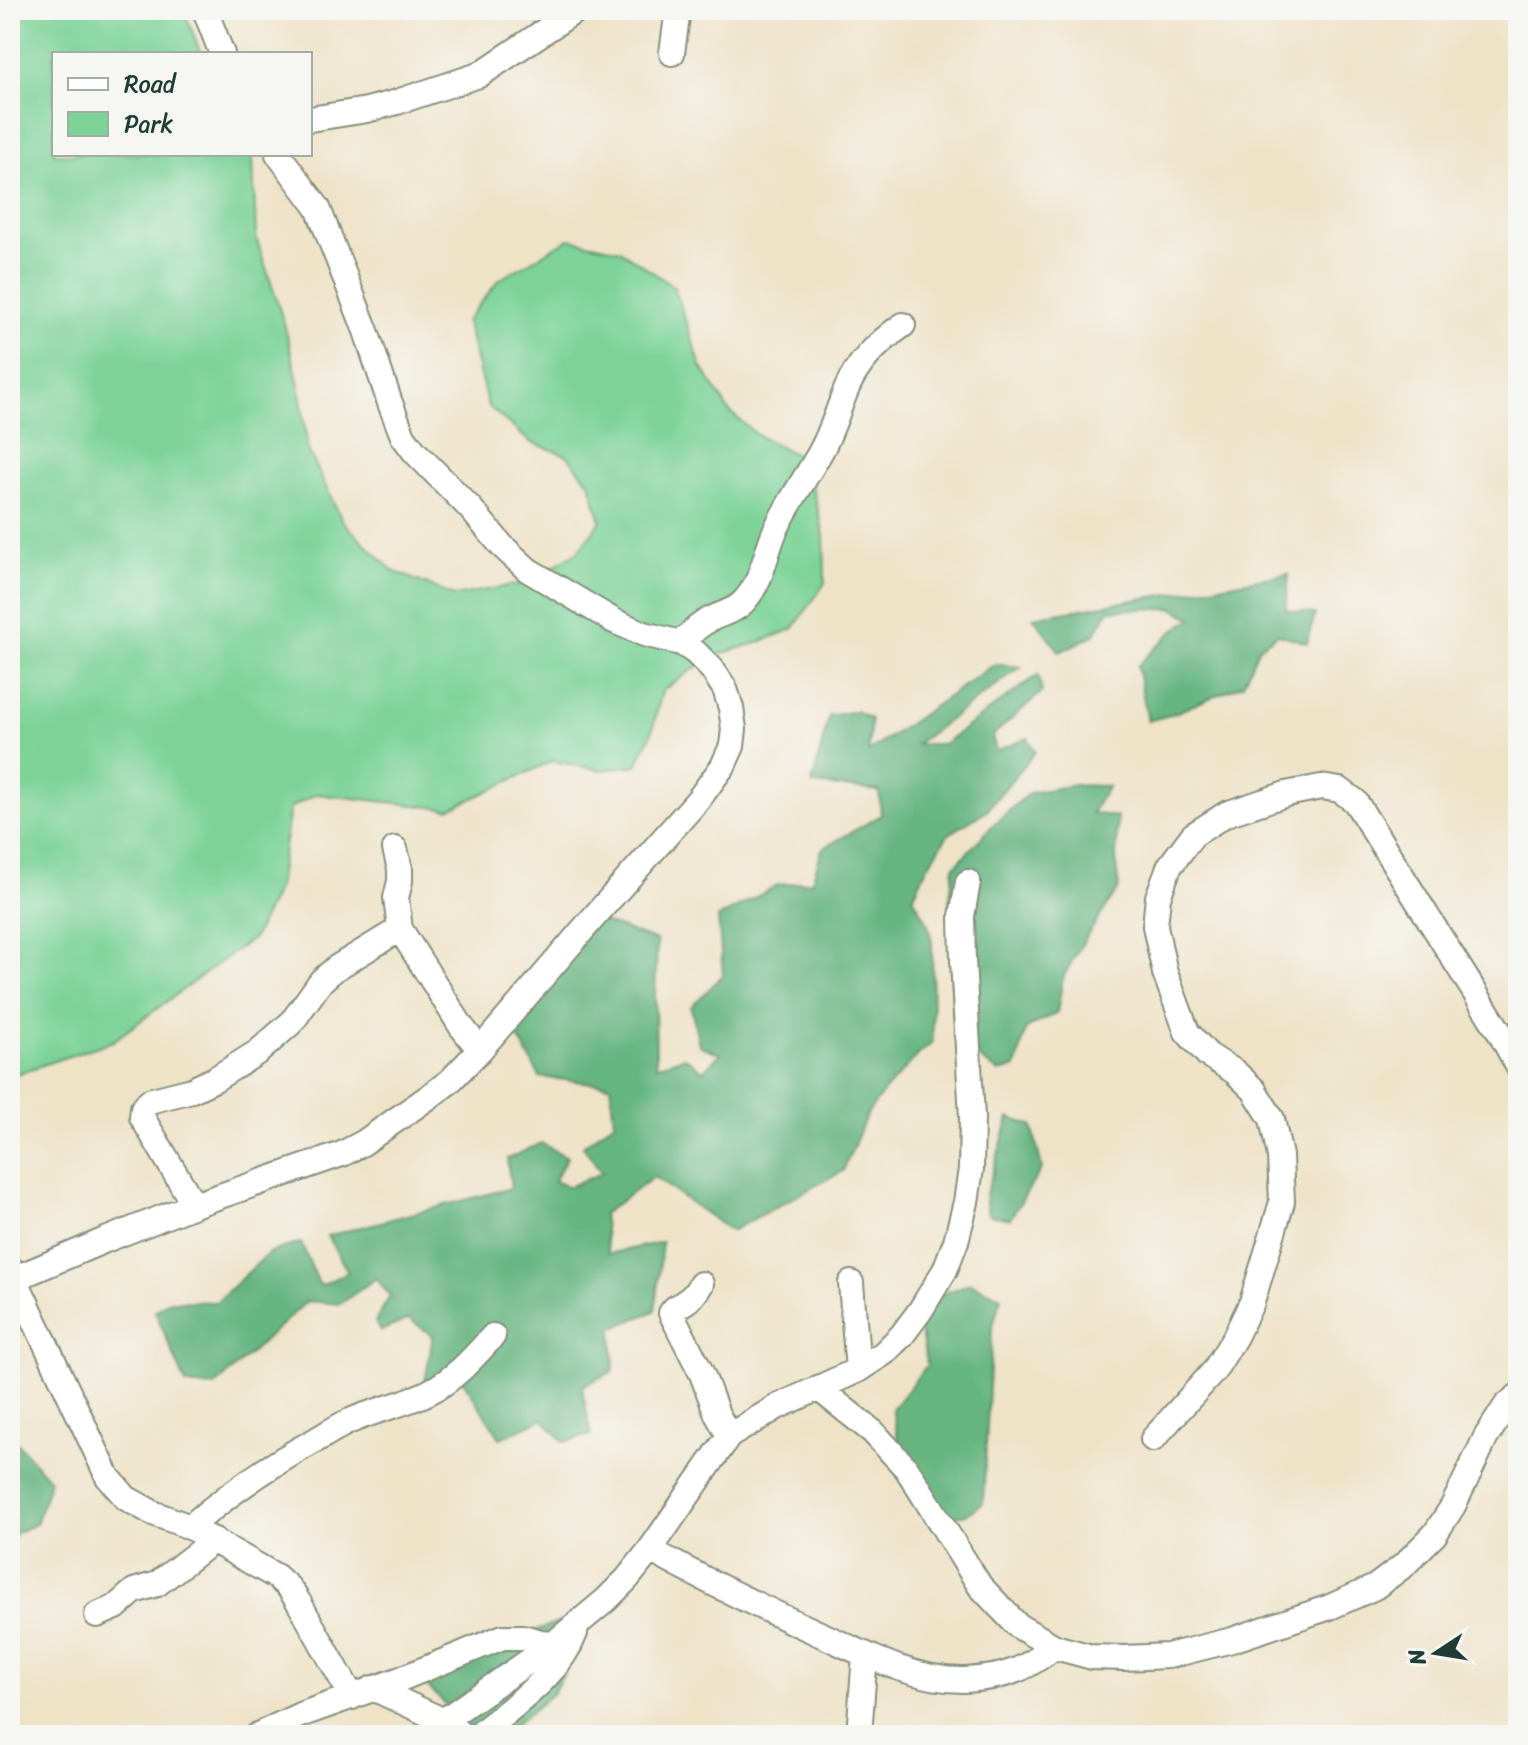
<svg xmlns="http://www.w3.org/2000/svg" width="1528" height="1745" font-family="Sriracha,sans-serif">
  <rect width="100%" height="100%" fill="#f6f6f2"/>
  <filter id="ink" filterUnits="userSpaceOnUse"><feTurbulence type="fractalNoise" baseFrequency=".0125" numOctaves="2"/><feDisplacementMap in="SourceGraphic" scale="16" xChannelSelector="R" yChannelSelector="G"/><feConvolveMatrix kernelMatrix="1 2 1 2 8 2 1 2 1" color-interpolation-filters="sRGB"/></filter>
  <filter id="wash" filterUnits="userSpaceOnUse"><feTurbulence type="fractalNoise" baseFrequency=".006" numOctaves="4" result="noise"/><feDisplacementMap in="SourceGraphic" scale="32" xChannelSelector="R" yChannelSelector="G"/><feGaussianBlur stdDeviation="1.8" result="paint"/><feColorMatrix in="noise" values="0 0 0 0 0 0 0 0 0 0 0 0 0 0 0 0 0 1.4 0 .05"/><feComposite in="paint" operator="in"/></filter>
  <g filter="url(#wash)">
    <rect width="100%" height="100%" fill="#eee3c7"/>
    <path fill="#7dd397" stroke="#4e8866" stroke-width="2" d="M10,10H184L201,54H54V154H250L253,159L256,237L284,323L299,385L308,450L343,522L393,571L454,596L526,583L577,552L601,521L590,483L567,455L530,442L488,406L466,321L499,280L569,239L620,250L674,287L701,366L729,411L757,435L800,457L812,485L824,535L825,583L793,629L757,643L712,656L662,691L651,735L637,765L602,770L552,761L450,809L316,794L290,808L278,887L254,937L113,1041L10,1076Z"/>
    <path fill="#66b580" stroke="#42795a" stroke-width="2" d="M1289,574L1286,610L1315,614L1307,643L1278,634L1259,647L1243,684L1170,715L1148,721L1137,666L1171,633L1192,618L1173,608L1109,610L1094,635L1060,652L1033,617Z
      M995,664L1021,667L916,744H943L1038,675L1042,692L992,736L996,751L1028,738L1035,752L986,811L948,835L928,866L913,897L927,921L932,941L933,1042L918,1055L886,1089L867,1114L843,1171L731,1231L654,1177L603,1214L608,1254L662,1242L655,1311L612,1328L614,1371L582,1386L591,1435L564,1442L543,1419L500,1438L457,1371L424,1387L433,1336L409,1319L381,1331L375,1322L390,1296L376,1278L340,1304L307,1301L214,1387L186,1384L155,1311L169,1301L216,1302L270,1252L301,1243L320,1286L348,1272L327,1236L511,1188L507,1159L541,1143L567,1157L554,1181L568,1187L602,1173L583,1146L614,1122L610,1085L540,1077L516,1033L595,919L657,941L655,996L656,1066L684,1057L703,1071L720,1054L699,1045L691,1007L723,975L718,918L778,885L812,881L822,849L881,815L879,791L812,784L829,716L856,711L871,719L868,752Z
      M1074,785L1108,786L1092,813L1117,817L1116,858L1119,888L1083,942L1063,977L1057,1013L1026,1029L1016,1067L999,1073L954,1038L952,993L953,949L949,902L954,867L993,825L1029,793Z
      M1009,1118L1032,1125L1042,1168L1010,1219L988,1215L985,1198Z
      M970,1283L1001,1297L992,1329L983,1503L967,1514L944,1518L922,1492L898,1439L892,1409L927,1365L917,1312L945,1293Z
      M10,1435L50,1480L36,1524L15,1533L10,1547Z
      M599,1608L553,1693L503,1735H478L422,1682L417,1673Z"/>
  </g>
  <g filter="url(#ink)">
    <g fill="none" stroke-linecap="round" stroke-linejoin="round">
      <g stroke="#86907e" stroke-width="28">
        <path id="minor" d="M205,10L222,54
          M672,53L678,10
          M310,119L367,110L397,102L479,75L576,10
          M681,643C689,635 698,625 709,620C722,613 737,611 746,599C763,579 765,554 775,531C788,503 806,478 821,451C832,431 838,409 847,388C858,362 880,341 903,325
          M395,849L400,869V881L396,898L400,929L461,1026L480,1050
          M194,1205L142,1117L143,1108L149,1101L192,1090L215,1079L258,1052L292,1022L321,981L336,968L400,929
          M10,1268L108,1477L126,1498L153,1513L190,1527L277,1577L289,1588L298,1601L352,1697
          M16,1278L103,1241L194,1205L342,1154L363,1143L430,1096L450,1081L480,1050L593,918L698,800L723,766L732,746L734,729L731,708L725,689L712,669L695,652L681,643L644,634L614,621L528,570L502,546L470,508L414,451L403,436L390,403L366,331L318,208L278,154
          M851,1283L858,1370
          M701,1284C697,1291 692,1298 685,1302C678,1307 675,1306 671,1313L702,1374L717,1414L729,1436
          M818,1388L873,1432L907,1469L980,1586L1018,1626L1055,1647L1092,1657L1124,1658L1168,1656L1232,1640L1330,1607L1375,1587L1403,1566L1435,1534L1453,1506L1486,1437L1506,1406L1518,1396
          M1153,1439L1214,1371L1235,1337L1252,1302L1282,1202L1280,1156L1272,1119L1254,1090L1235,1072L1208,1055L1187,1032L1165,973L1155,926L1158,897L1169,867L1193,835L1226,814L1286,794L1321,787L1340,790L1355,801L1499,1031L1518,1066
          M190,1527C229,1493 270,1465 316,1440C326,1434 337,1427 348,1422C374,1410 403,1405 429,1392C455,1379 474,1357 493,1336
          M650,1550C706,1581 762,1608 820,1634C865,1654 914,1681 965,1680C981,1679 1004,1676 1019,1669C1032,1664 1044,1654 1055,1647
          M97,1615L116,1607L134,1591L157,1584L214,1540
          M373,1688L446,1722L462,1735
          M258,1735L300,1715L398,1680L503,1637H523L552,1645
          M431,1735L450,1716L552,1645L606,1600L627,1579L650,1550L729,1436L777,1407L858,1370L884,1353L902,1335L920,1311L945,1270L956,1241L966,1202L971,1169L972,1117L963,961L962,916L968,882
          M479,1735C512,1706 559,1676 575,1633
          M859,1735L865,1654"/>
      </g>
      <use href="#minor" stroke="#fff" stroke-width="24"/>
    </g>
  </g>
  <rect width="1528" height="1745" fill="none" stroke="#f6f6f2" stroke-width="40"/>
  <rect x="52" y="52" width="260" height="104" fill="#f6f6f2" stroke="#a0aca6" stroke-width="2"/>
  <rect x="68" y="78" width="40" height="12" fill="#ffffff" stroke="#a0aca6" stroke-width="2"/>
  <text x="124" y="92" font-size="24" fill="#1f3d34">Road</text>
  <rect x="68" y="112" width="40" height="24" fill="#7dd397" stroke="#a0aca6" stroke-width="2"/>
  <text x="124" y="132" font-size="24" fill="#1f3d34">Park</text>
  <g transform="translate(1436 1653) rotate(258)" stroke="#f6f6f2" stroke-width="6" paint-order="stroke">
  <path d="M0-6L14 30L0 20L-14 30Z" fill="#1f3d34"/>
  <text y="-12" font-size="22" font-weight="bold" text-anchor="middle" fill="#1f3d34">N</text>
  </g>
</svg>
